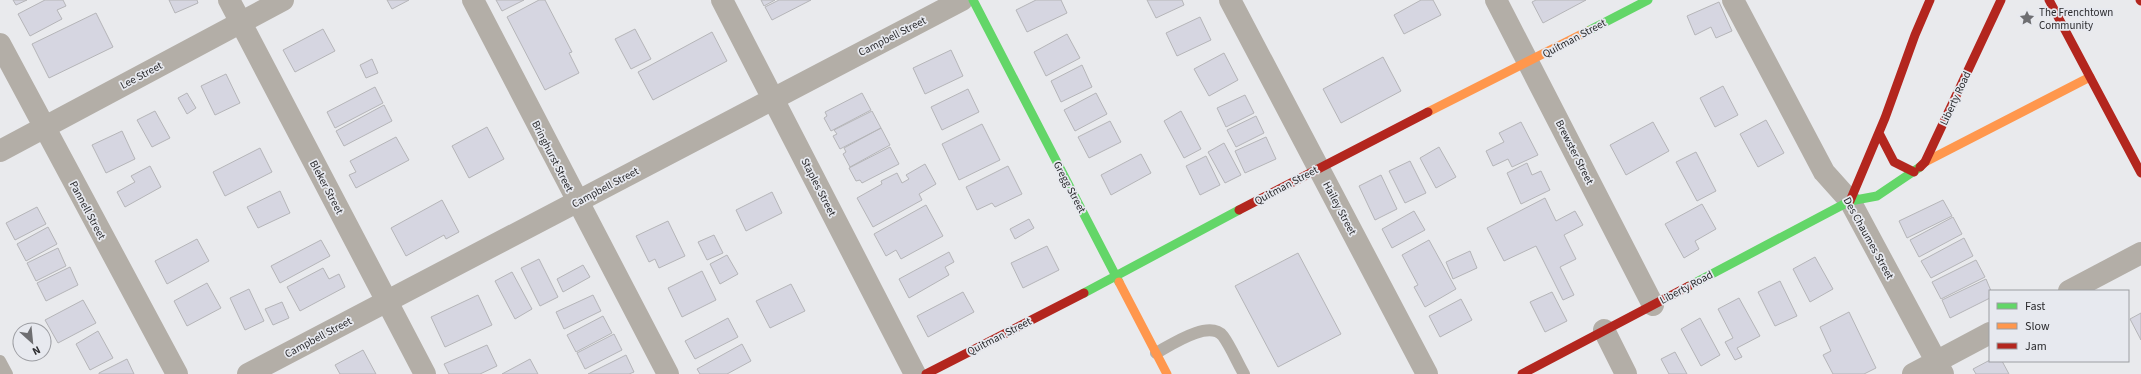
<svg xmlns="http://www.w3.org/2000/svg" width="2141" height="374" font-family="'Source Sans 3',sans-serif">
  <rect width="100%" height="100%" fill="#e9eaed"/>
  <path fill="#d6d6e1" stroke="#b5b5b8" d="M13,0H27L16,5Z
    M45,0H63L66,6L57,10L62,19L30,36L18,14Z
    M169,0H197L198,3L175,13Z
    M387,0H409L392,9Z
    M496,0H524L502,11Z
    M539,0H545L572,52L569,53L579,73L545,90L507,17Z
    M761,0H775L764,6Z
    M779,0H811L772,20L765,7Z
    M1036,0H1061L1067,13L1027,32L1016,10Z
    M1147,0H1182L1184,5L1156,18Z
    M1421,0H1433L1441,15L1404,34L1394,15Z
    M1536,0H1586L1543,23L1532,2Z
    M1719,2L1732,31L1716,38L1711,27L1695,35L1687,16Z
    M96,13L113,47L49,78L32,44Z
    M1200,17L1211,40L1177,56L1166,33Z
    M323,29L335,51L295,72L283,50Z
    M635,29L651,59L631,69L615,39Z
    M712,32L727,61L653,100L638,72Z
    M1067,34L1080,58L1046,76L1034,52Z
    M951,50L963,76L925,94L913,68Z
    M1224,53L1238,80L1209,96L1194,69Z
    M1383,57L1401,91L1341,123L1323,89Z
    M372,59L378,73L366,78L360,65Z
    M1082,65L1092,87L1061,102L1051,81Z
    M226,74L240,103L215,115L201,86Z
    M1723,86L1738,115L1715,127L1700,98Z
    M375,87L383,103L335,128L327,112Z
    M968,89L979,112L942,130L931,107Z
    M187,93L196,108L187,114L178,98Z
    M862,93L871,110L831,131L824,118L827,116L825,112Z
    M1096,93L1107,114L1075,131L1064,110Z
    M1245,95L1254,113L1226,127L1217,108Z
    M384,105L392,121L344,146L336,131Z
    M155,111L170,138L152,147L137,120Z
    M872,111L881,128L840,149L833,136L837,134L834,130Z
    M1181,111L1201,149L1184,158L1164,121Z
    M1256,116L1264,133L1236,147L1227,130Z
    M1766,120L1784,153L1758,167L1740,134Z
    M1110,121L1121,142L1089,158L1078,137Z
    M1521,122L1538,155L1512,167L1508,159L1493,166L1486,151L1504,142L1499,133Z
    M1653,122L1669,151L1626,175L1610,145Z
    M982,124L1000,160L959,180L942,144Z
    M487,127L504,159L469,178L452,146Z
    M881,128L890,145L850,167L843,154L846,152L844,148Z
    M122,131L135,159L106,173L92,145Z
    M396,137L409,160L356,188L349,175L356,172L350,161Z
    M1266,137L1276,159L1245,173L1235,151Z
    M1224,143L1241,175L1225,183L1208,152Z
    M890,147L899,164L862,183L860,180L856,181L849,168Z
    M1439,147L1456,177L1436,188L1420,158Z
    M260,148L272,172L225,196L213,172Z
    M1696,152L1716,191L1697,201L1676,162Z
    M1141,154L1151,173L1111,195L1101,175Z
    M1206,156L1220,185L1200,195L1186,166Z
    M1410,161L1426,193L1405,203L1389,171Z
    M1527,163L1532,175L1541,171L1550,190L1521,204L1507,173Z
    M925,164L936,184L919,194L922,200L873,227L857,198L882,184L881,181L897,173L902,183L909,179L906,175Z
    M150,166L161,187L125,207L117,192L135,182L131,176Z
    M1008,166L1022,194L995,207L992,203L977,210L966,187Z
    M1381,175L1397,209L1375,220L1359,186Z
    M280,191L290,213L258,228L247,207Z
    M772,192L782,213L746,231L736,210Z
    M1545,198L1556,221L1575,211L1583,225L1564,235L1576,259L1560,267L1574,295L1563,300L1536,246L1504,261L1487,228Z
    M442,200L459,232L446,239L444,235L406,256L391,228Z
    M1943,200L1952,216L1907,238L1899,221Z
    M1702,204L1716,229L1695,241L1699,249L1684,258L1665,224Z
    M926,205L943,236L901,259L896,250L886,256L874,234Z
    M37,207L46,224L15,240L6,223Z
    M1414,211L1425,230L1392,248L1382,229Z
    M1953,217L1962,234L1919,257L1910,240Z
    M1029,219L1034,228L1015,239L1010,229Z
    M668,221L685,256L659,268L655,259L649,262L636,236Z
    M48,227L57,244L26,261L17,244Z
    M714,235L723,253L707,260L698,242Z
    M1964,238L1973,256L1931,278L1921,261Z
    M197,239L209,261L167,284L155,261Z
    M321,240L330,256L280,283L271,266Z
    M1429,240L1456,289L1425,307L1414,287L1418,285L1402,255Z
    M1047,246L1059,270L1023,288L1011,263Z
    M58,248L66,266L36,281L27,263Z
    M1470,251L1477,268L1453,279L1446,262Z
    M949,252L954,262L945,267L949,275L909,298L899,279Z
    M1298,253L1341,334L1278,367L1235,286Z
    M727,255L738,274L720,284L710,264Z
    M1815,257L1833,289L1810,302L1793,269Z
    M539,259L558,297L540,306L521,268Z
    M1976,260L1985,277L1941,299L1932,282Z
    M583,265L590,277L563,292L557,279Z
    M70,267L78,285L46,301L37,283Z
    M323,268L329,279L339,274L345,287L300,311L287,287Z
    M702,271L716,300L682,317L668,288Z
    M512,272L532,309L515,319L495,281Z
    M1986,279L1991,291L1990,298L1950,318L1942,300Z
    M1780,281L1797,316L1775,326L1758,292Z
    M207,283L221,308L187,326L174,301Z
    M791,284L805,311L770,328L756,301Z
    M249,289L264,321L245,330L230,298Z
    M963,292L974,312L928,337L917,316Z
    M1552,292L1567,321L1545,332L1530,302Z
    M478,295L492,325L445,347L431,317Z
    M593,295L601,311L564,329L556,312Z
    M1739,298L1760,336L1737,348L1742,357L1735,360L1725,342L1733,338L1718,309Z
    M1461,299L1472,320L1440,337L1429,316Z
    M83,300L96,323L58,343L45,320Z
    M282,302L289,318L273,325L265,309Z
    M1849,312L1876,368L1864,374H1833L1823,355L1831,351L1820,327Z
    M2141,313V340L2130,319Z
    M603,316L612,333L576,352L567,335Z
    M728,318L738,337L695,359L685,341Z
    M1700,318L1720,355L1701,366L1681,329Z
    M98,331L113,358L90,370L76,344Z
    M614,334L622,350L585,369L577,353Z
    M742,344L751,361L727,374H700L697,369Z
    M487,345L497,366L480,374H449L444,364Z
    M363,350L376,374H340L335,365Z
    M1675,352L1687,374H1669L1661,359Z
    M626,355L634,372L629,374H588Z
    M127,359L134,374H99V373Z
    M530,359L538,374H502Z
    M1990,360L2002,361L2009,374H1976L1973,369Z"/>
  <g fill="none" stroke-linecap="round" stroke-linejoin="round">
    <path stroke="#b3aea7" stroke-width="12" d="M1156,353C1171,345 1209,319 1223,336C1231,347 1237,362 1244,374
      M0,361L7,374"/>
    <path stroke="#b3aea7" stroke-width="22" d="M229,0L425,374
      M473,0L668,374
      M722,0L915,374
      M1230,0L1427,374
      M1496,0L1653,305
      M1733,0L1824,172L1850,201L1943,374
      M0,44L177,374
      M0,151L283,0
      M2069,291L2141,253
      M1604,330L1626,374
      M248,374L962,0
      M1913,374L1990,333"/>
    <path stroke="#63d668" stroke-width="9" d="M973,0L1119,282
      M1588,31L1648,0
      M1689,286L1850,201L1877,196L1920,167
      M1084,293L1239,210"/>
    <path stroke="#ff974d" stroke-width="9" d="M1428,112L1588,31
      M1925,162L2090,77
      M1119,282L1167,374"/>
    <path stroke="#b3261e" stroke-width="9" d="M2049,0L2141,173
      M2140,0L2141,1
      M1879,133L1894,162L1914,172
      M1920,167L1925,162L2001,0
      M1850,201L1885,118L1915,35L1930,0
      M1239,210L1428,112
      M926,374L1084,293
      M1522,374L1689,286"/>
  </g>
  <defs>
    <g id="sight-bare" transform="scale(1.2)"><path d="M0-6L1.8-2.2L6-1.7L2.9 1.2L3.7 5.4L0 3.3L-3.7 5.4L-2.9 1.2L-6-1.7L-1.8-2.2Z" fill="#6e6e71" stroke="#e7e9ef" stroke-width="2.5" paint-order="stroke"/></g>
  </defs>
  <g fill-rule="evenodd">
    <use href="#sight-bare" x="2027" y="18"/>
  </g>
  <g text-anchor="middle" stroke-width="3.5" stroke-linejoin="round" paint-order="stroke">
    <g font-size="11" fill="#2b2b2e" stroke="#e7e9ef" text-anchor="start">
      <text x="2039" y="16">The Frenchtown<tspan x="2039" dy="13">Community</tspan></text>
    </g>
    <g font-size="11" fill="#2b2b2e" stroke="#e7e9ef">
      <text transform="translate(892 36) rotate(-27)" y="4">Campbell Street</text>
      <text transform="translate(1574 38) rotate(-28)" y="4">Quitman Street</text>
      <text transform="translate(141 75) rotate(-28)" y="4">Lee Street</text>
      <text transform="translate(1955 98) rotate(-65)" y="4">Liberty Road</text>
      <text transform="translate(1575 152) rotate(63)" y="4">Brewster Street</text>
      <text transform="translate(553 156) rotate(63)" y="4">Bringhurst Street</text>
      <text transform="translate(1286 185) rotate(-28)" y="4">Quitman Street</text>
      <text transform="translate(327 187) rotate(62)" y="4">Bleker Street</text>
      <text transform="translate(605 187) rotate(-28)" y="4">Campbell Street</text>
      <text transform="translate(819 187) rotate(63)" y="4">Staples Street</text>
      <text transform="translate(1070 187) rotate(62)" y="4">Gregg Street</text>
      <text transform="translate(1340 208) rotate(62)" y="4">Hailey Street</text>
      <text transform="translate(88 210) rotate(62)" y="4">Pannell Street</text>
      <text transform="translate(1869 238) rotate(61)" y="4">Des Chaumes Street</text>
      <text transform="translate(1686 287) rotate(-28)" y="4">Liberty Road</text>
      <text transform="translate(999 336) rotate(-27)" y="4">Quitman Street</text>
      <text transform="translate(318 337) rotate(-28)" y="4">Campbell Street</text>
    </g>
  </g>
  <rect x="1989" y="290" width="140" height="72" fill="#e7e9ef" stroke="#9c9da2"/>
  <rect x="1997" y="303" width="20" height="6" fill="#63d668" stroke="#9c9da2"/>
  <text x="2025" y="310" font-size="12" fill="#2b2b2e">Fast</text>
  <rect x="1997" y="323" width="20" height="6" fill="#ff974d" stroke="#9c9da2"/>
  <text x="2025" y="330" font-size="12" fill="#2b2b2e">Slow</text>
  <rect x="1997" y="343" width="20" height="6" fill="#b3261e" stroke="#9c9da2"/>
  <text x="2025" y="350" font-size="12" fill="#2b2b2e">Jam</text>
  <g transform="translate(32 342) rotate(153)"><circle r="19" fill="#e7e9ef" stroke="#9c9da2"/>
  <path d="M0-3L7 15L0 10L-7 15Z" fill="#6e6e71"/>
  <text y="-6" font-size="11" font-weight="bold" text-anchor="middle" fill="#2b2b2e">N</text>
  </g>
</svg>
